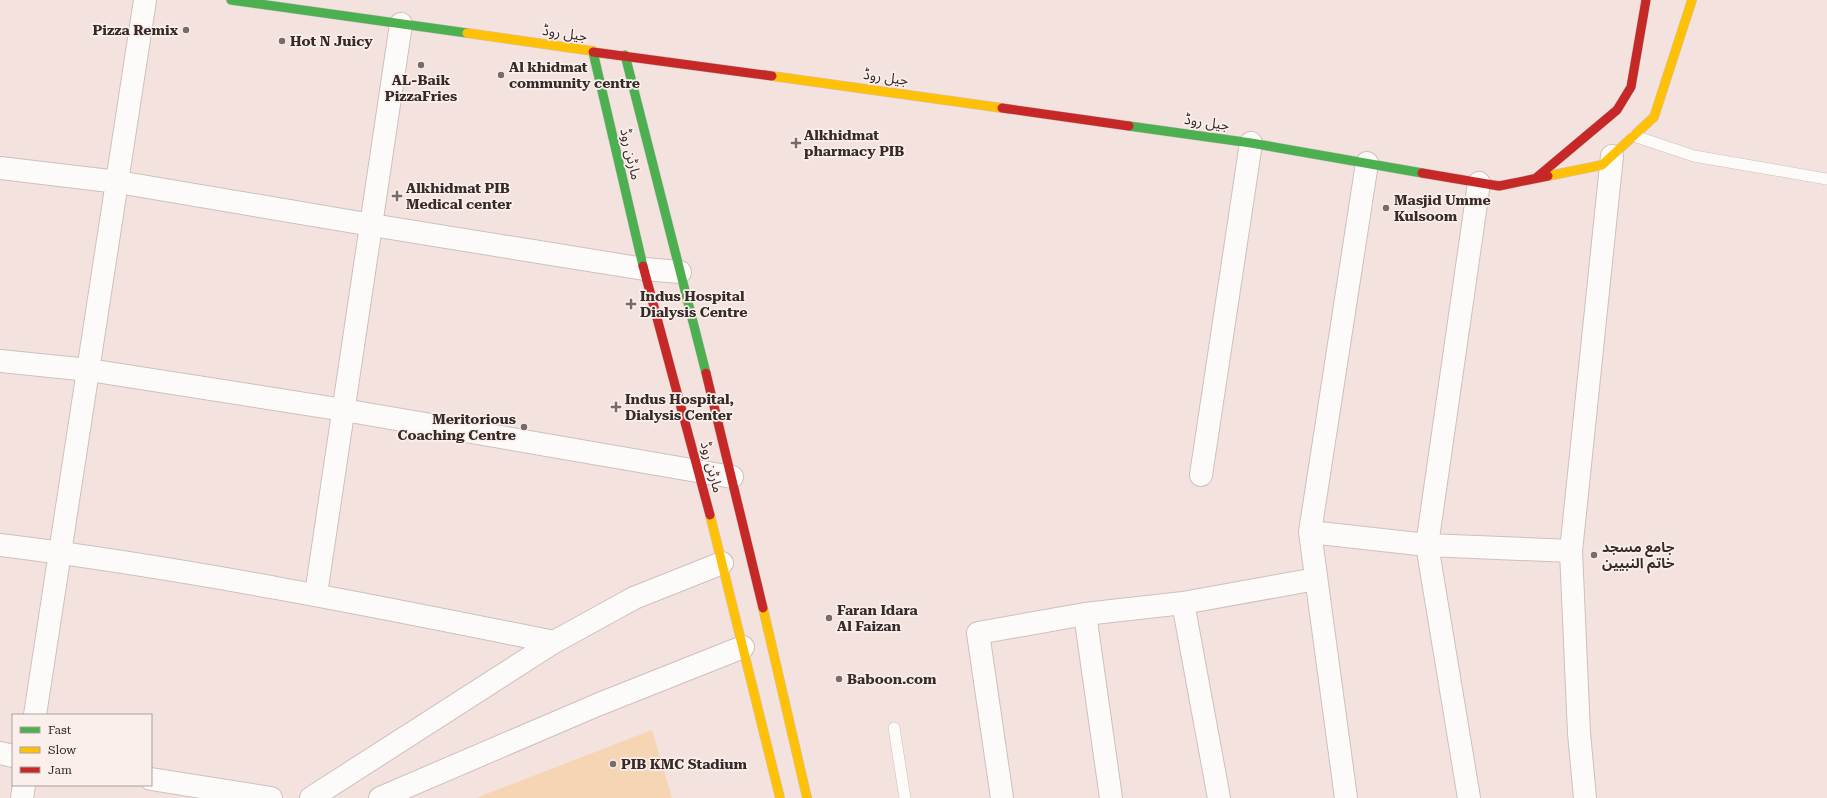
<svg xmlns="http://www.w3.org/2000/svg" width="1827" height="798" font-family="'Roboto Serif','Noto Sans Arabic',serif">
  <rect width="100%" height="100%" fill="#f3e2de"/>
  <path fill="#f5d5b3" d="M652,730L672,798H476Z"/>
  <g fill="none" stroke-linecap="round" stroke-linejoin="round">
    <g stroke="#cec0bd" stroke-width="12">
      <path id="lane" d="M1634,136L1694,156L1827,179
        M894,728L905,798"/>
    </g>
    <g stroke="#cec0bd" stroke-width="24">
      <path id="street" d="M0,168L118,182L372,225L644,269L680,272
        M0,361L89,370L344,410L732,477
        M1201,475L1251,143
        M1310,532L1427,545L1571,551
        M0,545C186,568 370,605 554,642
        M316,594L401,24
        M1183,603L1219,798
        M1085,614L1111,798
        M35,715L145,0
        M0,753L13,756
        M151,779L271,798
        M22,798L24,785
        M311,798L554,642L634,598L722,563
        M380,798L597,705L743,647
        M1002,798L978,633L1085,614L1183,603L1316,579
        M1346,798L1310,532L1367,163
        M1469,798L1427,545L1479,183
        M1585,798L1579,733L1571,551L1612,156"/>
    </g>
    <g stroke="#cec0bd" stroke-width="10">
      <path id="fast" d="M231,0L467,33
        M593,52L643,266
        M625,55L706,373
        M1129,126L1251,143L1422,173"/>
    </g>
    <g stroke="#cec0bd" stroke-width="10">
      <path id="slow" d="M467,33L593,51
        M772,76L1002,108
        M1548,176L1602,165L1654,117L1692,0
        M710,515L780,798
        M763,608L807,798"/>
    </g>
    <g stroke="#cec0bd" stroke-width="10">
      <path id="jam" d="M593,52L772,76
        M1002,108L1129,126
        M1422,173L1499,186L1548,176
        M1536,178L1617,110L1631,87L1646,0
        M643,266L710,515
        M706,373L763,608"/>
    </g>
    <use href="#lane" stroke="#fdfbfa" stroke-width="11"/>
    <use href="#street" stroke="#fdfbfa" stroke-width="22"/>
    <use href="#fast" stroke="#4caf50" stroke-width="9"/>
    <use href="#slow" stroke="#ffc107" stroke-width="9"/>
    <use href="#jam" stroke="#c62828" stroke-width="9"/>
  </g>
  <g fill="#786b68" stroke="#fbefec" stroke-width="1.5">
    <circle cx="186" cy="30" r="4"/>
    <circle cx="282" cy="41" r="4"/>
    <circle cx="421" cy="65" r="4"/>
    <circle cx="501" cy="75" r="4"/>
    <path d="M794 137h4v4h4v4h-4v4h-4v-4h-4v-4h4z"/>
    <path d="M395 190h4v4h4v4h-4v4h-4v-4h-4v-4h4z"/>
    <circle cx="1386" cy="208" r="4"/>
    <path d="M629 298h4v4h4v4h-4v4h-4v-4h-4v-4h4z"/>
    <path d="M614 401h4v4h4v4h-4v4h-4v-4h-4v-4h4z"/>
    <circle cx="524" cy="427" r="4"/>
    <circle cx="1594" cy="555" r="4"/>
    <circle cx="829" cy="618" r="4"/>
    <circle cx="839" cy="679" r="4"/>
    <circle cx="613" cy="764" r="4"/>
  </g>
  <g text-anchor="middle" stroke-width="3.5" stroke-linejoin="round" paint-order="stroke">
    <g font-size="14" font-weight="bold" fill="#362b28" stroke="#fbefec" text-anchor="start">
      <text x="178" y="35" text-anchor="end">Pizza Remix</text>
      <text x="290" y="46">Hot N Juicy</text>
      <text x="509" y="72">Al khidmat<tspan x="509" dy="16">community centre</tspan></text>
      <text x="421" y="85" text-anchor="middle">AL-Baik<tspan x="421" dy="16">PizzaFries</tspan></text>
      <text x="804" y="140">Alkhidmat<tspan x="804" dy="16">pharmacy PIB</tspan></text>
      <text x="406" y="193">Alkhidmat PIB<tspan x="406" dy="16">Medical center</tspan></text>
      <text x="1394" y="205">Masjid Umme<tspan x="1394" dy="16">Kulsoom</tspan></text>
      <text x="640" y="301">Indus Hospital<tspan x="640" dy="16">Dialysis Centre</tspan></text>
      <text x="625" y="404">Indus Hospital,<tspan x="625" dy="16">Dialysis Center</tspan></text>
      <text x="516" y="424" text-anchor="end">Meritorious<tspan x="516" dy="16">Coaching Centre</tspan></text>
      <text x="1602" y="552">جامع مسجد<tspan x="1602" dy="16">خاتم النبیین</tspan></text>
      <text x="837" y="615">Faran Idara<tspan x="837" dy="16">Al Faizan</tspan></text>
      <text x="847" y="684">Baboon.com</text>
      <text x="621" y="769">PIB KMC Stadium</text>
    </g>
    <g font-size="14" fill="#362b28" stroke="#fbefec">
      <text transform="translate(565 33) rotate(8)" y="5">جیل روڈ</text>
      <text transform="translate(886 77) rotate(8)" y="5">جیل روڈ</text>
      <text transform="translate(1207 122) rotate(8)" y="5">جیل روڈ</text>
      <text transform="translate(631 154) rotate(77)" y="5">مارٹن روڈ</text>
      <text transform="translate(712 467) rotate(75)" y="5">مارٹن روڈ</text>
    </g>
  </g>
  <rect x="12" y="714" width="140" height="72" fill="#fbefec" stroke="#aca19e"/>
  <rect x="20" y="727" width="20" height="6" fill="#4caf50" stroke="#aca19e"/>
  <text x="48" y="734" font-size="12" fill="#362b28">Fast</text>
  <rect x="20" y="747" width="20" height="6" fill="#ffc107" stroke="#aca19e"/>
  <text x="48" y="754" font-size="12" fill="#362b28">Slow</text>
  <rect x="20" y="767" width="20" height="6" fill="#c62828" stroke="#aca19e"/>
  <text x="48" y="774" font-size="12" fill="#362b28">Jam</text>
</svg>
